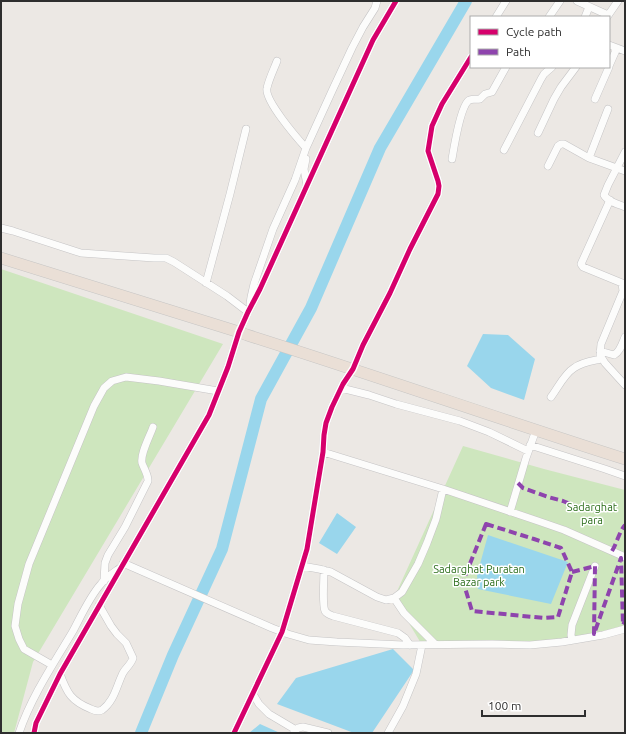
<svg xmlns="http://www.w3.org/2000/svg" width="626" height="734" font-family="Ubuntu,sans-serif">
  <rect width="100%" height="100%" fill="#ece8e4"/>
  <path fill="#cee6be" d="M1,269L223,344L33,662L14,733H1Z
    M463,446L544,469L625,490V625L572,640L422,645L394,598Z"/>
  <path fill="#99d6ec" d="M483,334L508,335L535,359L524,400L491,388L467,366Z
    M337,513L356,527L337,554L319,543Z
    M488,535L568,562L551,604L478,589L477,575Z
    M393,649L414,670L372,733H354L277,704L296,678Z
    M260,724L280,733H249Z"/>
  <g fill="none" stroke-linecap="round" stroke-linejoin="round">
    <path stroke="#99d6ec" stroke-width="12" d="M141,733L173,655L222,549L261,399L311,308L380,148L466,1"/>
    <g stroke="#c5c4c5" stroke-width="8">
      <path id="minor" d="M577,1L608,15
        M496,17L506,1
        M549,17L560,1
        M585,17L589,7
        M607,17L618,1
        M609,45L625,51
        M277,61C274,69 269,79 267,88C264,100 297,138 306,148
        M609,66L617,48
        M595,99L609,67
        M538,133L554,99L561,87L576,67
        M504,150L541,79L544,74L552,67
        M625,152L608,185L604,195C608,202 618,204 625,207
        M589,158L608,109
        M306,159L304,169L307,185
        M452,159C454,147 460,109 468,101C471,98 475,100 480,99L485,94L492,92L506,67
        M548,166L558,146L561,144H564L589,158L625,171
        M610,200L581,264L583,267L622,283L623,291L601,344L600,355L605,363L625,385
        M1,228L13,231L81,253L154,258H166L174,262L227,296L248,312
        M206,283L230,194L246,129
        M250,304L251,297L254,284L273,229L295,180L306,148L332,91L352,48L363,27L375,8L377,1
        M600,351L614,355C620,352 622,344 625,337
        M341,388L369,395L396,404L460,421L489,432L528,451
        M551,397C558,388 564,374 574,368C582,362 592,361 601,359
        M530,445L605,469L625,476
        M323,452L443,489L538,521L564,530L625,557
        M510,512L526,458L536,430
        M123,563L272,628L288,634L309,640L337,642L403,645L492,644L530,645L562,642L603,635L625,629
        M302,566L319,569L331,572L377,597L386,600L394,598L402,592L418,564L427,543L436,519L443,489
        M324,570C324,578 322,605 325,611C327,614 330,615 333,616L398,633L405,638L410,645
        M104,581L105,563L108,555L125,527L148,481C148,474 144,469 142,463C140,454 150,436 153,427
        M394,598L404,613L435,644
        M572,640L571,635L572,625L595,566
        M52,665L24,649L19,639L15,626L18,604L29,564L94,406L104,388L112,381L126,377L159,381L218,391
        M60,674C67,693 71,701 91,709C95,711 98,712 102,710C114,701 116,688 122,675C124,669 131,665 133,658L126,643L117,634L111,626L99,605
        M253,694L259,704L269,714L296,730
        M294,732L298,728L303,727L328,733
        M19,733C31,697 54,663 73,631C81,616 90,596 101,584C106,577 113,573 120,568
        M34,733L36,723L60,674L209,415L228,367L239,332L248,312L260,289L373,40L396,1
        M234,733L282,632L307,549L323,452L324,435L326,423L332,407L343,384L353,369L363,345L390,293L410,249L438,194L439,186L438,181L428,151L432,126L442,104L471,57
        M388,733L403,706L416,674L422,645"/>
    </g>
    <g stroke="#c6c5c4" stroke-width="12">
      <path id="highway" d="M1,258L239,332L247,335C374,375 499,419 625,459"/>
    </g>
    <use href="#minor" stroke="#fcfcfb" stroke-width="7"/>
    <use href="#highway" stroke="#eadfd6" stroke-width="11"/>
    <path stroke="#8e44ad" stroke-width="4" stroke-dasharray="8 4" stroke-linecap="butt" d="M518,483L523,488L548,497L563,501L577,507
      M486,524L534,539L561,548L572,572L558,617L544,618L472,611L463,581Z
      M612,551C617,543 619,532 625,525
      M572,572L595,566L594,634L621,558L623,625L625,621"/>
    <g stroke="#fff" stroke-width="8">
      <path id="cycleway" d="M34,733L36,723L60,674L209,415L228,367L239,332L248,312L260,289L373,40L396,1
        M234,733L282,632L307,549L323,452L324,435L326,423L332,407L343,384L353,369L363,345L390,293L410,249L438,194L439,186L438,181L428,151L432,126L442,104L471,57"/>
    </g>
    <use href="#cycleway" stroke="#d6006c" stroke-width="5"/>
  </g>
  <g text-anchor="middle" stroke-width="3" stroke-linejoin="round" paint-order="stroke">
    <g font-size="11" fill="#2c6e1b" stroke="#fff">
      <text x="592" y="511">Sadarghat<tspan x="592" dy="13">para</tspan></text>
      <text x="479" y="573">Sadarghat Puratan<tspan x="479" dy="13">Bazar park</tspan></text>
    </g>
  </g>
  <rect width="626" height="734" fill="none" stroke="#2e2e2e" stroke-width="4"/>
  <rect x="470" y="16" width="140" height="52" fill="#ffffff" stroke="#ababab"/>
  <rect x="478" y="29" width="20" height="6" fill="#d6006c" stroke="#ababab"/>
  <text x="506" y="36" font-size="12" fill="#2e2e2e">Cycle path</text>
  <rect x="478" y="49" width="20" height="6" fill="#8e44ad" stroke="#ababab"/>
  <text x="506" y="56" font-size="12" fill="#2e2e2e">Path</text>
  <path d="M482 710v6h103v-6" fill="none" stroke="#2e2e2e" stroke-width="2"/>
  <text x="488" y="710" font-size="12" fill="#2e2e2e" stroke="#ffffff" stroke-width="3" paint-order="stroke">100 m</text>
</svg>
